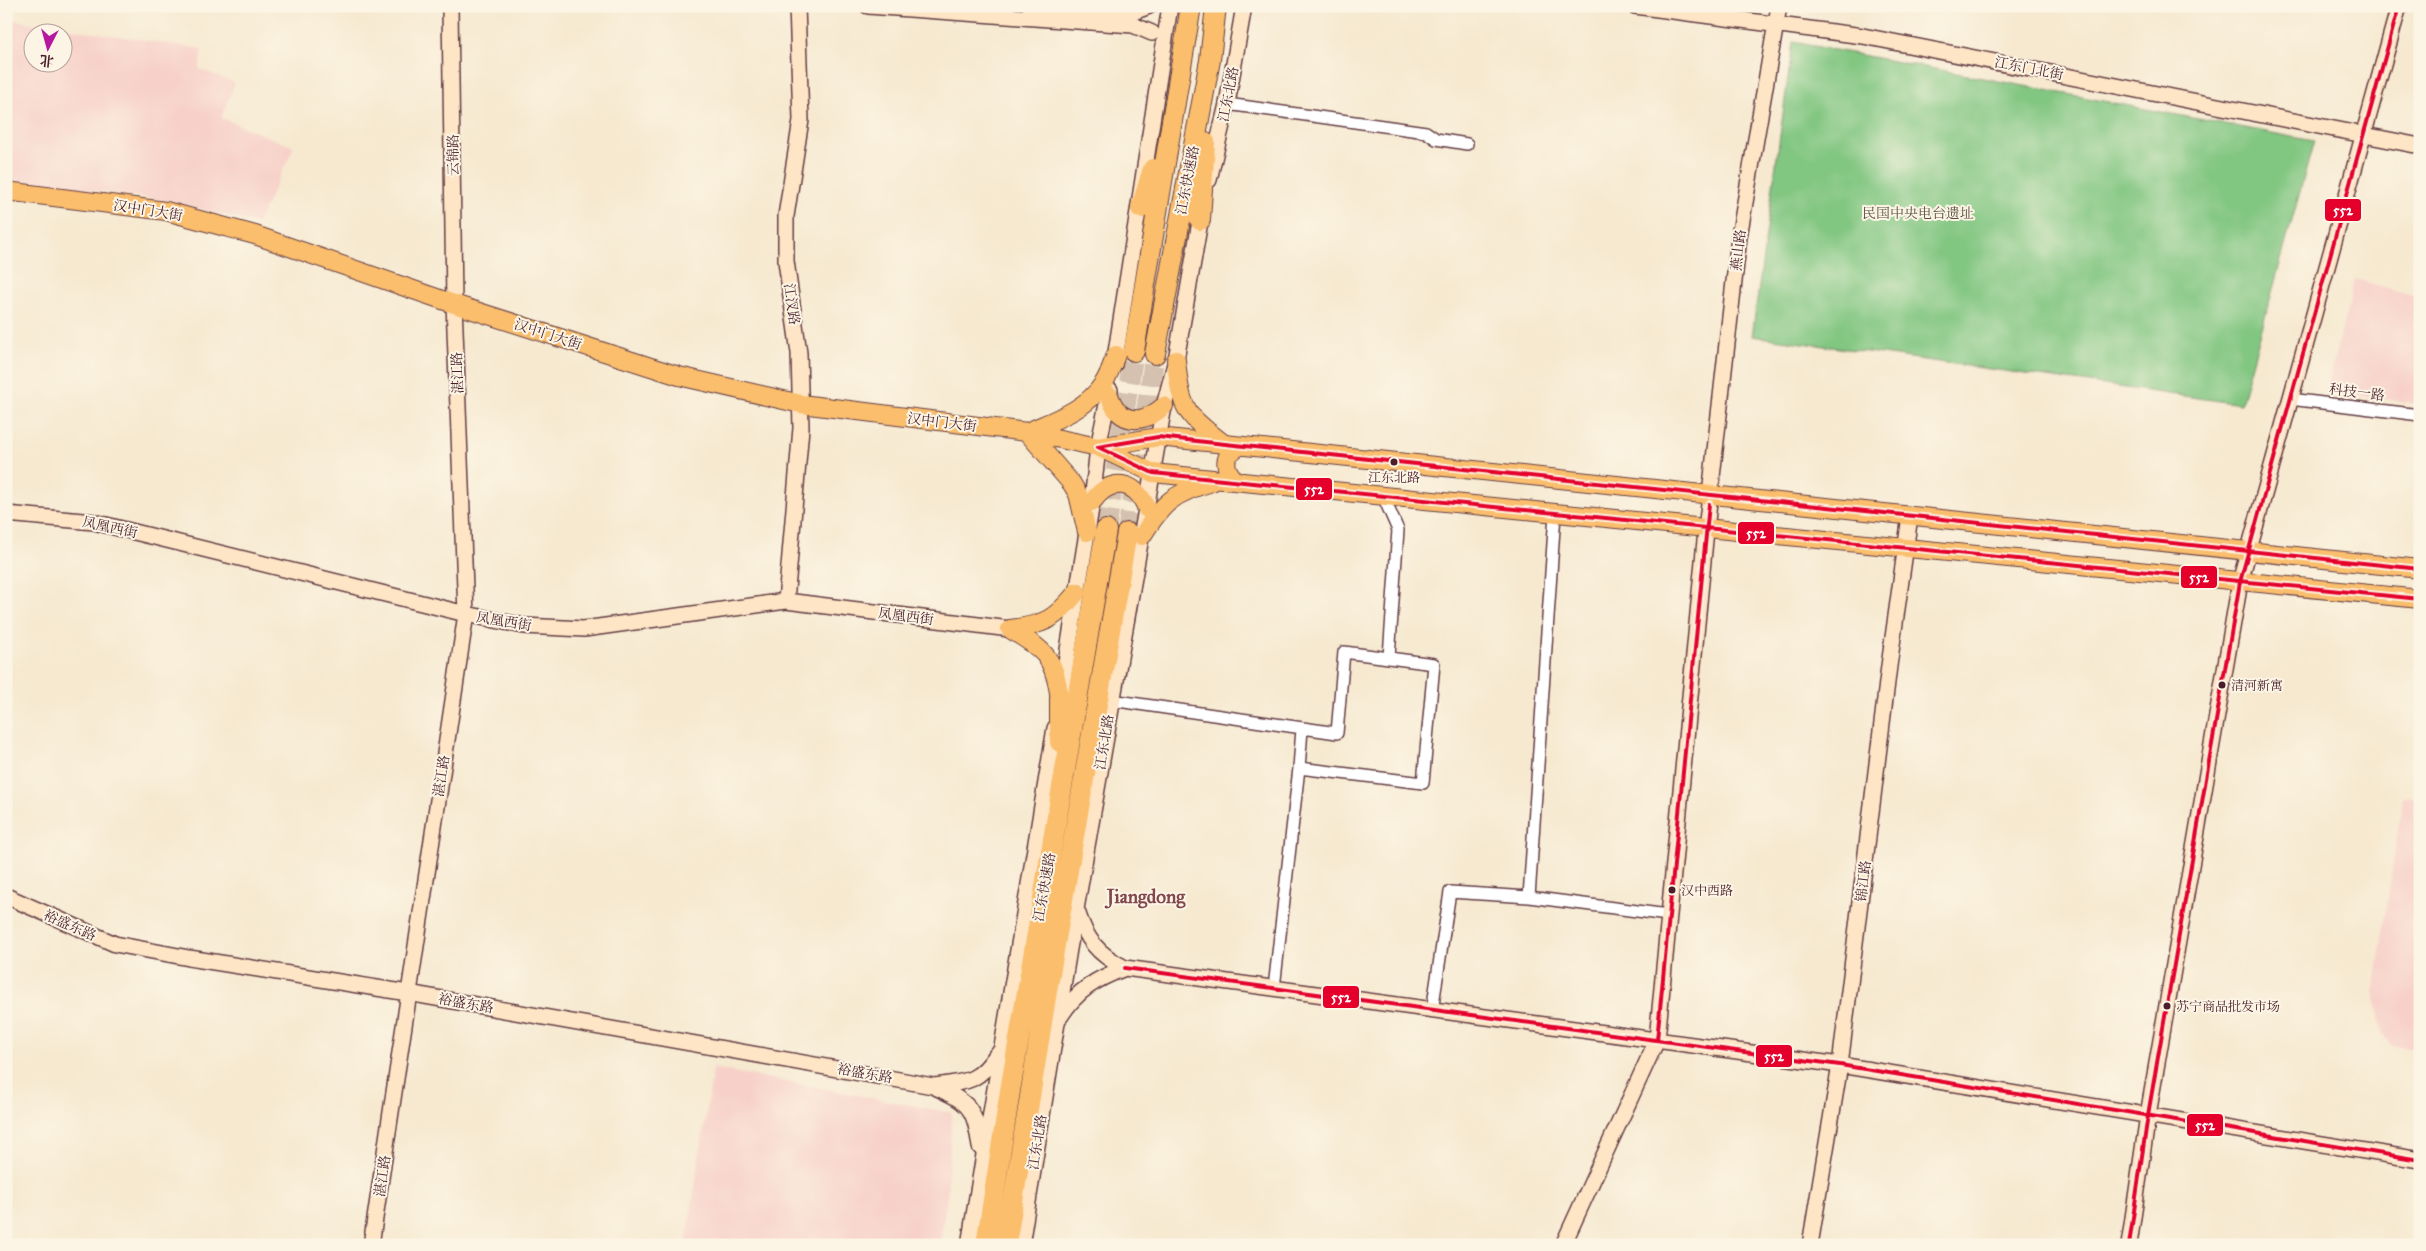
<svg xmlns="http://www.w3.org/2000/svg" width="2426" height="1251" font-family="'IM FELL Great Primer','Noto Serif SC',serif">
  <rect width="100%" height="100%" fill="#fcf5e5"/>
  <filter id="ink" filterUnits="userSpaceOnUse"><feTurbulence type="fractalNoise" baseFrequency=".02" numOctaves="2"/><feDisplacementMap in="SourceGraphic" scale="10" xChannelSelector="R" yChannelSelector="G"/><feConvolveMatrix kernelMatrix="1 2 1 2 8 2 1 2 1" color-interpolation-filters="sRGB"/></filter>
  <filter id="wash" filterUnits="userSpaceOnUse"><feTurbulence type="fractalNoise" baseFrequency=".0096" numOctaves="4" result="noise"/><feDisplacementMap in="SourceGraphic" scale="20" xChannelSelector="R" yChannelSelector="G"/><feGaussianBlur stdDeviation="1.12" result="paint"/><feColorMatrix in="noise" values="0 0 0 0 0 0 0 0 0 0 0 0 0 0 0 0 0 1.4 0 .05"/><feComposite in="paint" operator="in"/></filter>
  <g filter="url(#wash)">
    <rect width="100%" height="100%" fill="#f6e9d0"/>
    <path fill="#f7d1c9" fill-rule="evenodd" d="M6,19L202,49L199,69L235,83L221,118L294,147L257,224L171,201L13,180L6,173ZM32,32H62V62H32Z
      M2355,279L2420,297V404L2326,391Z
      M2403,797L2420,799V1049L2392,1046L2383,1036L2374,991Z
      M713,1068L952,1113L947,1196L940,1245H686Z"/>
    <path fill="#81c681" stroke="#667256" d="M1793,42L2314,141L2241,404L1752,336Z"/>
  </g>
  <g filter="url(#ink)">
    <g fill="none" stroke-linecap="round" stroke-linejoin="round">
      <path stroke="#d4c1af" stroke-width="20" stroke-dasharray="20 10" stroke-linecap="butt" d="M1106,530L1134,351
        M1127,533L1155,354"/>
      <g stroke="#643d44" stroke-width="14">
        <path id="street" d="M1227,104L1426,132L1436,139L1467,144
          M2290,399L2420,415
          M1383,496L1398,530L1389,657
          M1555,514L1529,897L1668,915
          M1111,700L1337,733L1344,652L1434,664L1423,783L1299,768L1274,988
          M1299,768L1302,729
          M1432,1011L1450,892L1529,897"/>
      </g>
      <g stroke="#643d44" stroke-width="18">
        <path id="secondary" d="M868,6L1133,25L1152,33
          M1635,6L1863,36L2420,146
          M1030,7L1126,15L1149,6
          M1209,180L1227,104L1244,6
          M1114,365L1170,6
          M6,514L94,522L466,614L524,626L584,629L786,601L1010,629
          M786,601L801,428L799,353L786,261V216L801,120L797,6
          M1061,693L1092,502L1098,447L1110,390
          M6,896L115,944L189,958L408,993L933,1086C970,1103 974,1106 980,1147
          M1077,911C1086,939 1097,954 1125,968L1840,1065L2420,1160
          M1060,1017C1077,990 1096,979 1125,968
          M933,1086C966,1082 978,1083 997,1054
          M371,1245L466,614L454,304L450,6
          M969,1245L1055,728
          M1021,1245L1069,949L1164,406L1176,360L1202,210
          M1563,1245L1657,1040L1706,530L1739,237L1779,6
          M1810,1245L1840,1065L1889,666L1910,516
          M2129,1245L2148,1115L2240,582L2399,6"/>
      </g>
      <g stroke="#643d44" stroke-width="20">
        <path id="primary" d="M6,191L166,211L255,235L454,304L679,376L801,404L1027,432L1098,447L1153,473L2420,599
          M1176,360C1181,410 1185,414 1224,444
          M1109,395C1119,425 1142,425 1164,406
          M1098,447L1158,437L2420,569
          M1236,481C1222,467 1223,455 1240,446
          M1092,502C1110,476 1136,480 1147,509
          M1087,532L1078,494L1072,484L1027,432C1054,420 1086,410 1103,384C1109,376 1112,364 1116,355
          M1142,536C1163,502 1174,493 1212,482
          M1010,629C1045,651 1054,656 1060,699
          M1010,629C1045,625 1055,619 1077,592"/>
      </g>
      <g stroke="#643d44" stroke-width="22">
        <path id="highway" d="M1141,208L1153,169
          M1200,220L1205,142
          M1134,351L1191,6
          M1155,354L1210,60L1216,6
          M1060,742V699
          M986,1245L1010,1091L1106,530
          M1006,1245L1048,985L1127,533"/>
      </g>
      <use href="#street" stroke="#fff" stroke-width="11"/>
      <use href="#secondary" stroke="#fde5c5" stroke-width="15"/>
      <use href="#primary" stroke="#fabe6d" stroke-width="18"/>
      <use href="#highway" stroke="#fabe6d" stroke-width="20"/>
      <g stroke="#fcf5e5" stroke-width="8">
        <path id="bus-1" d="M1098,447L1153,473L2420,599
          M1098,447L1158,437L2420,569
          M1125,968L1840,1065L2420,1160
          M1657,1040L1709,504
          M2129,1245L2148,1115L2240,582L2399,6"/>
      </g>
      <use href="#bus-1" stroke="#e4002b" stroke-width="4"/>
    </g>
  </g>
  <g fill="#4a1f2b" stroke="#fcf5e5" stroke-width="2">
    <circle cx="1394" cy="462" r="4.5"/>
    <circle cx="2222" cy="685" r="4.5"/>
    <circle cx="1672" cy="890" r="4.5"/>
    <circle cx="2167" cy="1006" r="4.5"/>
  </g>
  <g text-anchor="middle" stroke-width="4" stroke-linejoin="round" paint-order="stroke">
    <g font-size="13" fill="#4a1f2b" stroke="#fcf5e5" text-anchor="start">
      <text x="1394" y="482" text-anchor="middle">江东北路</text>
      <text x="2231" y="690">清河新寓</text>
      <text x="1681" y="895">汉中西路</text>
      <text x="2176" y="1011">苏宁商品批发市场</text>
    </g>
    <g font-size="14" fill="#4a1f2b" stroke="#fcf5e5">
      <text transform="translate(2029 68) rotate(11)" y="5">江东门北街</text>
      <text transform="translate(1228 94) rotate(-79)" y="5">江东北路</text>
      <text transform="translate(453 155) rotate(-91)" y="5">云锦路</text>
      <text transform="translate(1187 180) rotate(-79)" y="5">江东快速路</text>
      <text transform="translate(148 210) rotate(9)" y="5">汉中门大街</text>
      <text transform="translate(1738 250) rotate(-83)" y="5">燕山路</text>
      <text transform="translate(792 304) rotate(82)" y="5">江汊路</text>
      <text transform="translate(548 334) rotate(18)" y="5">汉中门大街</text>
      <text transform="translate(457 373) rotate(-92)" y="5">湛江路</text>
      <text transform="translate(2357 392) rotate(7)" y="5">科技一路</text>
      <text transform="translate(942 422) rotate(7)" y="5">汉中门大街</text>
      <text transform="translate(110 527) rotate(12)" y="5">凤凰西街</text>
      <text transform="translate(906 616) rotate(7)" y="5">凤凰西街</text>
      <text transform="translate(504 621) rotate(9)" y="5">凤凰西街</text>
      <text transform="translate(1104 742) rotate(-81)" y="5">江东北路</text>
      <text transform="translate(441 776) rotate(-81)" y="5">湛江路</text>
      <text transform="translate(1863 881) rotate(-83)" y="5">锦江路</text>
      <text transform="translate(1044 887) rotate(-80)" y="5">江东快速路</text>
      <text transform="translate(70 925) rotate(24)" y="5">裕盛东路</text>
      <text transform="translate(466 1003) rotate(10)" y="5">裕盛东路</text>
      <text transform="translate(865 1073) rotate(10)" y="5">裕盛东路</text>
      <text transform="translate(1037 1142) rotate(-81)" y="5">江东北路</text>
      <text transform="translate(382 1176) rotate(-82)" y="5">湛江路</text>
    </g>
    <g font-size="14" fill="#5a5145" stroke="#fcf5e5">
      <text x="1918" y="218">民国中央电台遗址</text>
    </g>
    <g font-size="19" font-weight="bold" fill="#82484e" stroke="#fcf5e5">
      <text x="1146" y="903">Jiangdong</text>
    </g>
  </g>
  <g stroke="#fcf5e5" stroke-width="2">
    <rect x="2324" y="198" width="38" height="24" rx="5" fill="#e4002b"/>
    <rect x="1295" y="477" width="38" height="24" rx="5" fill="#e4002b"/>
    <rect x="1737" y="521" width="38" height="24" rx="5" fill="#e4002b"/>
    <rect x="2180" y="565" width="38" height="24" rx="5" fill="#e4002b"/>
    <rect x="1322" y="985" width="38" height="24" rx="5" fill="#e4002b"/>
    <rect x="1755" y="1044" width="38" height="24" rx="5" fill="#e4002b"/>
    <rect x="2186" y="1113" width="38" height="24" rx="5" fill="#e4002b"/>
  </g>
  <g font-size="14" text-anchor="middle" font-weight="bold" fill="#fff">
    <text x="2343" y="215">552</text>
    <text x="1314" y="494">552</text>
    <text x="1756" y="538">552</text>
    <text x="2199" y="582">552</text>
    <text x="1341" y="1002">552</text>
    <text x="1774" y="1061">552</text>
    <text x="2205" y="1130">552</text>
  </g>
  <rect width="2426" height="1251" fill="none" stroke="#fcf5e5" stroke-width="25"/>
  <g transform="translate(48 48) rotate(186)"><circle r="24" fill="#fcf5e5" stroke="#b59f9b"/>
  <path d="M0-4L9 19L0 12L-9 19Z" fill="#b5179e"/>
  <text y="-8" font-size="14" font-weight="bold" text-anchor="middle" fill="#4a1f2b">北</text>
  </g>
</svg>
